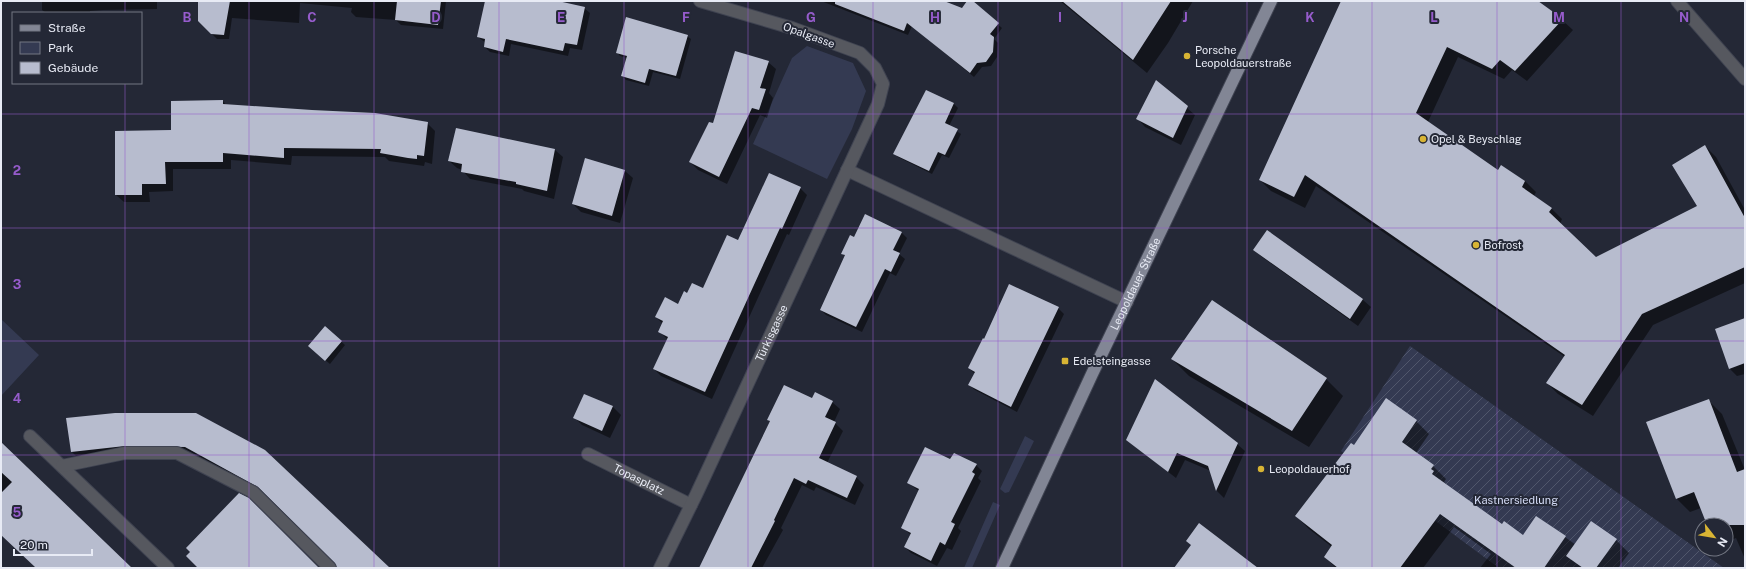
<svg xmlns="http://www.w3.org/2000/svg" width="1746" height="569" font-family="'Public Sans',sans-serif">
  <defs>
    <pattern id="garden-furrows" width="10" height="10" patternUnits="userSpaceOnUse"><rect width="10" height="10" fill="#343a52"/><path d="M-1 1l2-2M0 10L10 0M9 11l2-2" fill="none" stroke="#51576c"/></pattern>
  </defs>
  <rect width="100%" height="100%" fill="#242836"/>
  <path fill="#343a52" d="M807,46L853,63L866,91L852,129L827,179L753,144L792,58Z
    M1,319L39,355L1,396Z
    M1025,436L1034,441L1009,492L1005,493L1000,489Z
    M993,502L1000,505L972,568H964Z"/>
  <path fill="url(#garden-furrows)" d="M1410,346L1724,568H1499L1341,451Z"/>
  <path fill="#0007" d="M42,1H157V9L103,10L90,11V13H46L42,10Z
    M199,1H446L443,29L401,25L396,20L356,17L351,12L352,8L300,3L299,23L232,18L229,39H217L199,21Z
    M487,1H553L584,8L590,13L582,50L570,48L568,56L511,44L509,56L490,52L485,47L486,43L478,37Z
    M821,1H941L962,9L969,1H971L1002,28L994,39L998,43L997,57L991,66L982,67L974,77L912,26L908,35Z
    M1060,1H1193L1168,43L1147,73Z
    M1343,1H1536L1562,20L1573,30L1527,81L1512,70L1504,79L1458,57L1428,122L1499,172L1525,181L1536,192L1534,196L1551,208L1562,219L1560,224L1596,258L1698,207L1705,146L1716,157L1745,210V283L1653,325L1593,416L1558,394L1547,383L1565,357L1316,186L1305,208L1271,191L1260,180Z
    M687,36L691,39L680,79L653,72L649,86L626,80L622,76L627,58L620,56L617,52Z
    M768,62L776,69L769,93L773,98L767,118L760,115L727,184L698,170L690,162L714,125Z
    M1156,81L1195,115L1181,145L1145,127L1138,119Z
    M926,91L954,104L958,108L949,126L961,134L949,158L942,155L932,174L898,157L895,153Z
    M223,101L226,105L427,123L435,131L432,164L425,162L424,166L389,161L385,157L292,156L291,165L231,160V169H173V191L149,192L150,202H124L116,195L172,131Z
    M555,150L563,157L554,199L524,191L522,189L470,179L462,170L457,168L449,161Z
    M586,159L625,171L633,178L620,223L581,212L573,204Z
    M800,188L807,195L789,235L787,234L712,399L661,376L654,369L668,340L660,332L663,324L656,317L679,305L688,294L703,290L738,241Z
    M865,216L902,233L907,238L899,254L905,259L896,276L890,273L862,332L826,315L821,310L846,257L843,253L855,238Z
    M1267,232L1363,300L1371,307L1358,326L1262,257L1254,250Z
    M1058,308L1064,314L1017,412L975,390L969,385L975,374L969,368Z
    M1745,319V374L1737,376L1730,369Z
    M325,327L345,345L330,364L313,350Z
    M1172,359L1326,379L1343,396L1309,447L1189,376Z
    M585,395L613,407L621,415L610,438L582,425L574,417Z
    M812,399L832,402L840,409L834,422L843,431L827,463L856,477L864,485L855,505L816,487L814,491L802,485L781,528L783,530L762,568H700L770,421L768,420Z
    M1708,400L1722,414L1745,470V559L1736,538L1726,542V525H1708L1701,508L1690,512L1676,498Z
    M196,414L388,568H338L336,562L265,493L193,454L133,453L80,460L72,452Z
    M1416,421L1429,434L1416,453L1433,466L1446,479L1444,482L1447,485L1502,526L1523,536L1537,517L1576,545L1616,540L1629,553L1618,568H1480L1491,554L1454,527L1423,568H1336L1325,557L1332,547L1309,529L1296,516L1354,446Z
    M1127,440L1237,444L1245,451L1224,498L1217,491L1211,471L1185,460L1176,478Z
    M1,443L131,568H36L1,534Z
    M951,461L976,465L982,471L978,478L981,481L958,528L961,531L952,550L947,548L937,566L911,553L905,547L911,535L902,527L919,491L908,483Z"/>
  <path fill="#b7bcce" d="M198,1H230L224,35L211,34L198,21Z
    M397,1H441L438,25L395,20Z
    M485,1H558L585,7L577,45L565,43L563,51L506,39L503,52L484,47L485,39L477,37Z
    M835,1H944L962,8L967,1H973L999,23L990,34L994,37L993,52L986,62L977,63L970,73L907,23L904,31L835,4Z
    M1062,1H1171L1133,60Z
    M1341,1H1538L1563,19L1515,71L1500,60L1492,69L1447,47L1416,113L1498,170L1501,165L1525,181L1522,187L1552,208L1549,212L1596,257L1697,206L1672,165L1705,145L1745,218V267L1642,314L1582,405L1546,383L1565,355L1305,175L1294,197L1259,180Z
    M626,17L688,35L676,76L649,69L645,83L621,76L627,56L616,53Z
    M735,51L769,61L760,88L766,89L759,110L752,108L719,177L689,162L709,122L713,123Z
    M1156,80L1188,106L1173,138L1136,119Z
    M926,90L954,103L945,123L958,129L945,155L938,152L929,171L893,154Z
    M223,100V104L312,110L375,113L428,122L424,156L417,155V159L408,158L380,153L381,149L284,148V158L223,153V162H165L166,184H142V195H115V131L171,130V101Z
    M456,128L555,149L547,191L516,184V182L461,172L462,164L448,161Z
    M585,158L625,170L612,216L572,204Z
    M769,173L801,187L782,229L780,228L705,392L653,369L668,337L658,332L663,321L655,317L665,297L678,304L684,291L687,293L692,283L703,288L727,235L738,240Z
    M865,214L902,232L893,250L900,253L891,272L885,269L856,327L820,310L845,255L841,254L850,235L854,237Z
    M1267,230L1363,299L1350,319L1253,250Z
    M1009,284L1059,307L1011,407L968,385L975,372L968,368L983,338L984,339Z
    M1212,300L1327,378L1292,431L1171,359Z
    M1745,318V363L1729,369L1715,329Z
    M325,326L342,341L325,361L308,346Z
    M1155,379L1238,443L1216,491L1208,466L1177,453L1168,472L1126,440Z
    M784,385L812,398L815,392L833,401L825,417L836,422L819,458L857,476L847,498L808,480L806,484L794,478L774,520L775,521L751,568H699L770,421L767,420Z
    M584,394L613,406L602,431L573,418Z
    M1386,398L1417,420L1402,442L1434,465L1431,469L1434,471L1432,474L1502,524L1504,521L1523,535L1536,516L1566,536L1544,568H1516L1440,514L1400,568H1338L1324,557L1332,545L1295,516L1351,443L1354,445Z
    M1709,399L1737,472L1745,469V525H1707L1694,492L1676,499L1646,422Z
    M115,413H196L265,450L390,568H337L335,563L258,487L185,447L125,446L71,452L66,418Z
    M1,442L79,517L132,568H36L1,535V493L12,482L1,472Z
    M925,447L950,459L954,453L977,464L972,472L975,474L951,522L955,524L945,545L940,542L931,561L904,547L911,533L901,528L919,489L907,483Z
    M239,493L249,498L319,568H198L186,556L190,552L186,548Z
    M1591,521L1617,539L1596,568H1583L1566,556Z
    M1199,523L1258,568H1174L1191,545L1186,541Z"/>
  <g fill="none" stroke-linecap="round" stroke-linejoin="round">
    <g stroke="#3f4351" stroke-width="14">
      <g id="minor">
        <path d="M1677,1L1745,79"/>
        <path d="M847,170L1127,302"/>
        <path d="M30,436L168,568"/>
        <path id="s1" d="M588,454L691,505"/>
        <path d="M62,466L125,453H177L253,492L330,568"/>
        <path id="s2" d="M660,568L696,495L878,104L883,84L875,68L860,53L792,28L700,1"/>
      </g>
    </g>
    <g stroke="#3f4351" stroke-width="14">
      <g id="major">
        <path id="s3" d="M1002,568L1092,374L1271,1"/>
      </g>
    </g>
    <use href="#minor" stroke="#56585f" stroke-width="12"/>
    <use href="#major" stroke="#828695" stroke-width="12"/>
  </g>
  <path fill="none" stroke="#965ccc" stroke-width="1" stroke-opacity="0.55" d="M125,1V13M249,1V568M374,1V568M499,1V568M624,1V568M748,1V568M873,1V568M998,1V568M1122,1V568M1247,1V568M1372,1V568M1497,1V568M1621,1V568M125,83V568M1,114H1745M1,228H1745M1,341H1745M1,455H1745"/>
  <g fill="#d8b434" stroke="#242836" stroke-width="1.5">
    <circle cx="1187" cy="56" r="4"/>
    <circle cx="1423" cy="139" r="4"/>
    <circle cx="1476" cy="245" r="4"/>
    <rect x="1061" y="357" width="8" height="8" rx="2"/>
    <circle cx="1261" cy="469" r="4"/>
  </g>
  <g text-anchor="middle" stroke-width="4" stroke-linejoin="round" paint-order="stroke">
    <g font-size="11" fill="#e8ebf5" stroke="#242836">
      <text transform="translate(809 35) rotate(20)" y="4">Opalgasse</text>
      <text dy="4" stroke="none"><textPath href="#s3" startOffset="314">Leopoldauer Straße</textPath></text>
      <text dy="4" stroke="none"><textPath href="#s2" startOffset="260">Türkisgasse</textPath></text>
      <text dy="4" stroke="none"><textPath href="#s1" startOffset="57">Topasplatz</textPath></text>
    </g>
    <g font-size="11" fill="#e8ebf5" stroke="#242836" text-anchor="start">
      <text x="1195" y="54">Porsche<tspan x="1195" dy="13">Leopoldauerstraße</tspan></text>
      <text x="1431" y="143">Opel &amp; Beyschlag</text>
      <text x="1484" y="249">Bofrost</text>
      <text x="1073" y="365">Edelsteingasse</text>
      <text x="1269" y="473">Leopoldauerhof</text>
    </g>
    <g font-size="11" fill="#d6ddf7" stroke="#242836">
      <text x="1516" y="504">Kastnersiedlung</text>
    </g>
  </g>
  <g font-size="13" text-anchor="middle" font-weight="bold" fill="#965ccc" stroke="#242836" stroke-width="4" stroke-linejoin="round" paint-order="stroke">
    <text x="187" y="22">B</text>
    <text x="312" y="22">C</text>
    <text x="436" y="22">D</text>
    <text x="561" y="22">E</text>
    <text x="686" y="22">F</text>
    <text x="811" y="22">G</text>
    <text x="935" y="22">H</text>
    <text x="1060" y="22">I</text>
    <text x="1185" y="22">J</text>
    <text x="1310" y="22">K</text>
    <text x="1434" y="22">L</text>
    <text x="1559" y="22">M</text>
    <text x="1684" y="22">N</text>
    <text x="17" y="175">2</text>
    <text x="17" y="289">3</text>
    <text x="17" y="403">4</text>
    <text x="17" y="517">5</text>
  </g>
  <rect width="1746" height="569" fill="none" stroke="#e8ebf5" stroke-width="4"/>
  <rect x="12" y="12" width="130" height="72" fill="#242836" stroke="#727682"/>
  <rect x="20" y="25" width="20" height="6" fill="#828695" stroke="#727682"/>
  <text x="48" y="32" font-size="12" fill="#e8ebf5">Straße</text>
  <rect x="20" y="42" width="20" height="12" fill="#343a52" stroke="#727682"/>
  <text x="48" y="52" font-size="12" fill="#e8ebf5">Park</text>
  <rect x="20" y="62" width="20" height="12" fill="#b7bcce" stroke="#727682"/>
  <text x="48" y="72" font-size="12" fill="#e8ebf5">Gebäude</text>
  <g transform="translate(1714 537) rotate(121)"><circle r="19" fill="#242836" stroke="#727682"/>
  <path d="M0-3L7 15L0 10L-7 15Z" fill="#d8b434"/>
  <text y="-6" font-size="11" font-weight="bold" text-anchor="middle" fill="#e8ebf5">N</text>
  </g>
  <path d="M14 549v6h78v-6" fill="none" stroke="#e8ebf5" stroke-width="2"/>
  <text x="20" y="549" font-size="12" fill="#e8ebf5" stroke="#242836" stroke-width="3" paint-order="stroke">20 m</text>
</svg>
